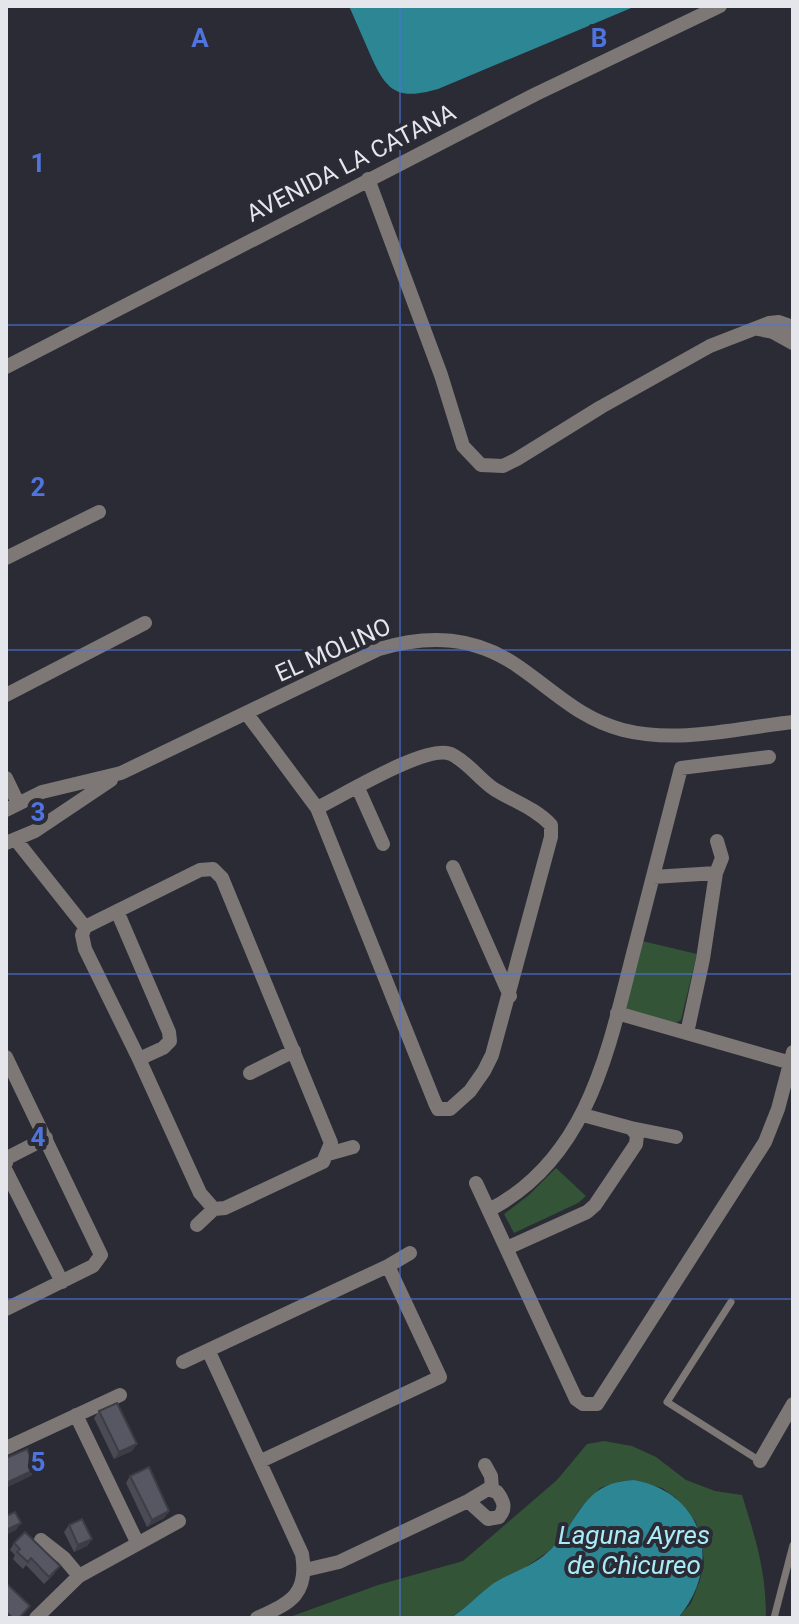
<svg xmlns="http://www.w3.org/2000/svg" width="799" height="1624" font-family="Roboto,sans-serif">
  <rect width="100%" height="100%" fill="#2b2b35"/>
  <path fill="#335436" d="M642,941L697,954L681,1020L676,1023L625,1010Z
    M556,1168L586,1196L578,1203L514,1233L504,1214L529,1195Z
    M604,1441L632,1446L656,1457L686,1480L715,1491L742,1495C756,1540 766,1571 766,1618H678L691,1603L700,1580L704,1562L701,1535L695,1521L676,1498L662,1488L634,1480L621,1481L600,1488L579,1510L563,1536L549,1551L523,1569L497,1582L451,1618H287L378,1585L463,1561L557,1480L587,1444Z"/>
  <path fill="#2d8694" d="M349,6H636L438,89C397,101 386,91 370,54C363,38 356,22 349,6Z
    M634,1480C705,1493 723,1565 678,1618H451C466,1608 479,1594 494,1583C512,1572 532,1567 548,1552C580,1522 581,1482 634,1480Z"/>
  <g fill="none" stroke-linecap="round" stroke-linejoin="round">
    <path stroke="#7d7775" stroke-width="7" d="M731,1302L667,1402L760,1461
      M774,1618L793,1545"/>
    <path stroke="#7d7775" stroke-width="14" d="M368,179L441,375L463,446L481,465L503,466L517,459L601,407L710,346L769,323L779,322L793,327
      M758,329L773,332L793,343
      M6,367L536,94L720,6
      M6,558L99,512
      M6,695L145,623
      M247,714L317,808L435,1103L438,1109H450L470,1091L484,1071L492,1055L551,837V825C535,808 513,801 494,789C479,779 468,762 451,754C426,744 344,795 317,808
      M6,778L18,803
      M358,788L383,844
      M6,810L42,792L121,773L379,649C429,634 475,636 519,667C554,691 580,719 623,730C678,744 738,728 793,722
      M16,840L85,927
      M6,843L35,831L111,780
      M453,867L510,996
      M213,869L222,878L331,1143L323,1162L225,1208L214,1209L200,1193L139,1059L85,949L82,935L85,927L200,870Z
      M716,873L722,858L717,841
      M653,877L716,873L703,959L687,1033
      M117,911L169,1032L170,1041L163,1048L139,1059
      M617,1013L791,1063
      M6,1057L101,1255L93,1266L6,1309
      M250,1073L294,1051
      M631,1128L676,1137
      M328,1154L353,1147
      M6,1163L7,1158L46,1138
      M6,1171L62,1282
      M476,1183L576,1399L583,1404H597L765,1142L778,1109L793,1052
      M489,1210C590,1158 609,1046 635,946C650,887 665,828 681,768L769,757
      M197,1225L214,1209
      M507,1248L587,1212L595,1205L636,1144L637,1135L631,1128L583,1115
      M209,1352L302,1554C309,1595 290,1603 257,1618
      M183,1362L388,1266L410,1253
      M76,1415L137,1542
      M6,1448L120,1395
      M261,1461L440,1377L388,1266
      M760,1461L793,1404
      M485,1465L491,1476L492,1489
      M41,1540L64,1558L79,1576
      M305,1570L339,1562L468,1501L488,1489L497,1492C503,1500 507,1508 499,1517L488,1519L468,1501
      M36,1618L79,1576L179,1521"/>
  </g>
  <path fill="#4a4b54" d="M99,1411L132,1451L114,1459L94,1418Z
    M130,1476L169,1511L164,1518L147,1527L126,1483Z
    M69,1525L92,1539L87,1546L74,1552L64,1532Z
    M14,1543L55,1573L44,1584L26,1565L23,1569L13,1559L15,1555L10,1550Z"/>
  <path fill="#3c3d45" d="M137,1444L132,1451L114,1459L119,1452Z
    M36,1469L31,1476L6,1488V1483Z
    M169,1511L164,1518L147,1527L152,1520Z
    M21,1523L16,1530L6,1535V1530Z
    M92,1539L87,1546L74,1552L78,1545Z"/>
  <path fill="#565762" stroke="#3c3d45" stroke-width="2" d="M117,1403L137,1444L119,1452L99,1411Z
    M27,1449L36,1469L6,1483V1458Z
    M149,1467L169,1511L152,1520L130,1476Z
    M15,1512L21,1523L6,1530V1516Z
    M82,1519L92,1539L78,1545L69,1525Z
    M25,1532L60,1566L49,1577L31,1558L28,1562L17,1552L20,1549L14,1543Z
    M6,1583L30,1606L19,1618H13L6,1612Z"/>
  <path fill="none" stroke="#4f74dd" stroke-width="2" stroke-opacity="0.55" d="M400,6V1618M6,325H793M6,650H793M6,974H793M6,1299H793"/>
  <g text-anchor="middle" stroke-width="8" stroke-linejoin="round" paint-order="stroke">
    <g font-size="24" fill="#e5e5ec" stroke="#2b2b35">
      <text transform="translate(351 163) rotate(-27)" y="8">AVENIDA LA CATANA</text>
      <text transform="translate(333 650) rotate(-24)" y="8">EL MOLINO</text>
    </g>
    <g font-size="26" font-style="italic" fill="#a9ecf8" stroke="#2b2b35">
      <text x="634" y="1544">Laguna Ayres<tspan x="634" dy="30">de Chicureo</tspan></text>
    </g>
  </g>
  <g font-size="26" text-anchor="middle" font-weight="bold" fill="#4f74dd" stroke="#2b2b35" stroke-width="8" stroke-linejoin="round" paint-order="stroke">
    <text x="200" y="47">A</text>
    <text x="599" y="47">B</text>
    <text x="38" y="172">1</text>
    <text x="38" y="496">2</text>
    <text x="38" y="821">3</text>
    <text x="38" y="1146">4</text>
    <text x="38" y="1471">5</text>
  </g>
  <rect width="799" height="1624" fill="none" stroke="#e5e5ec" stroke-width="16"/>
</svg>
